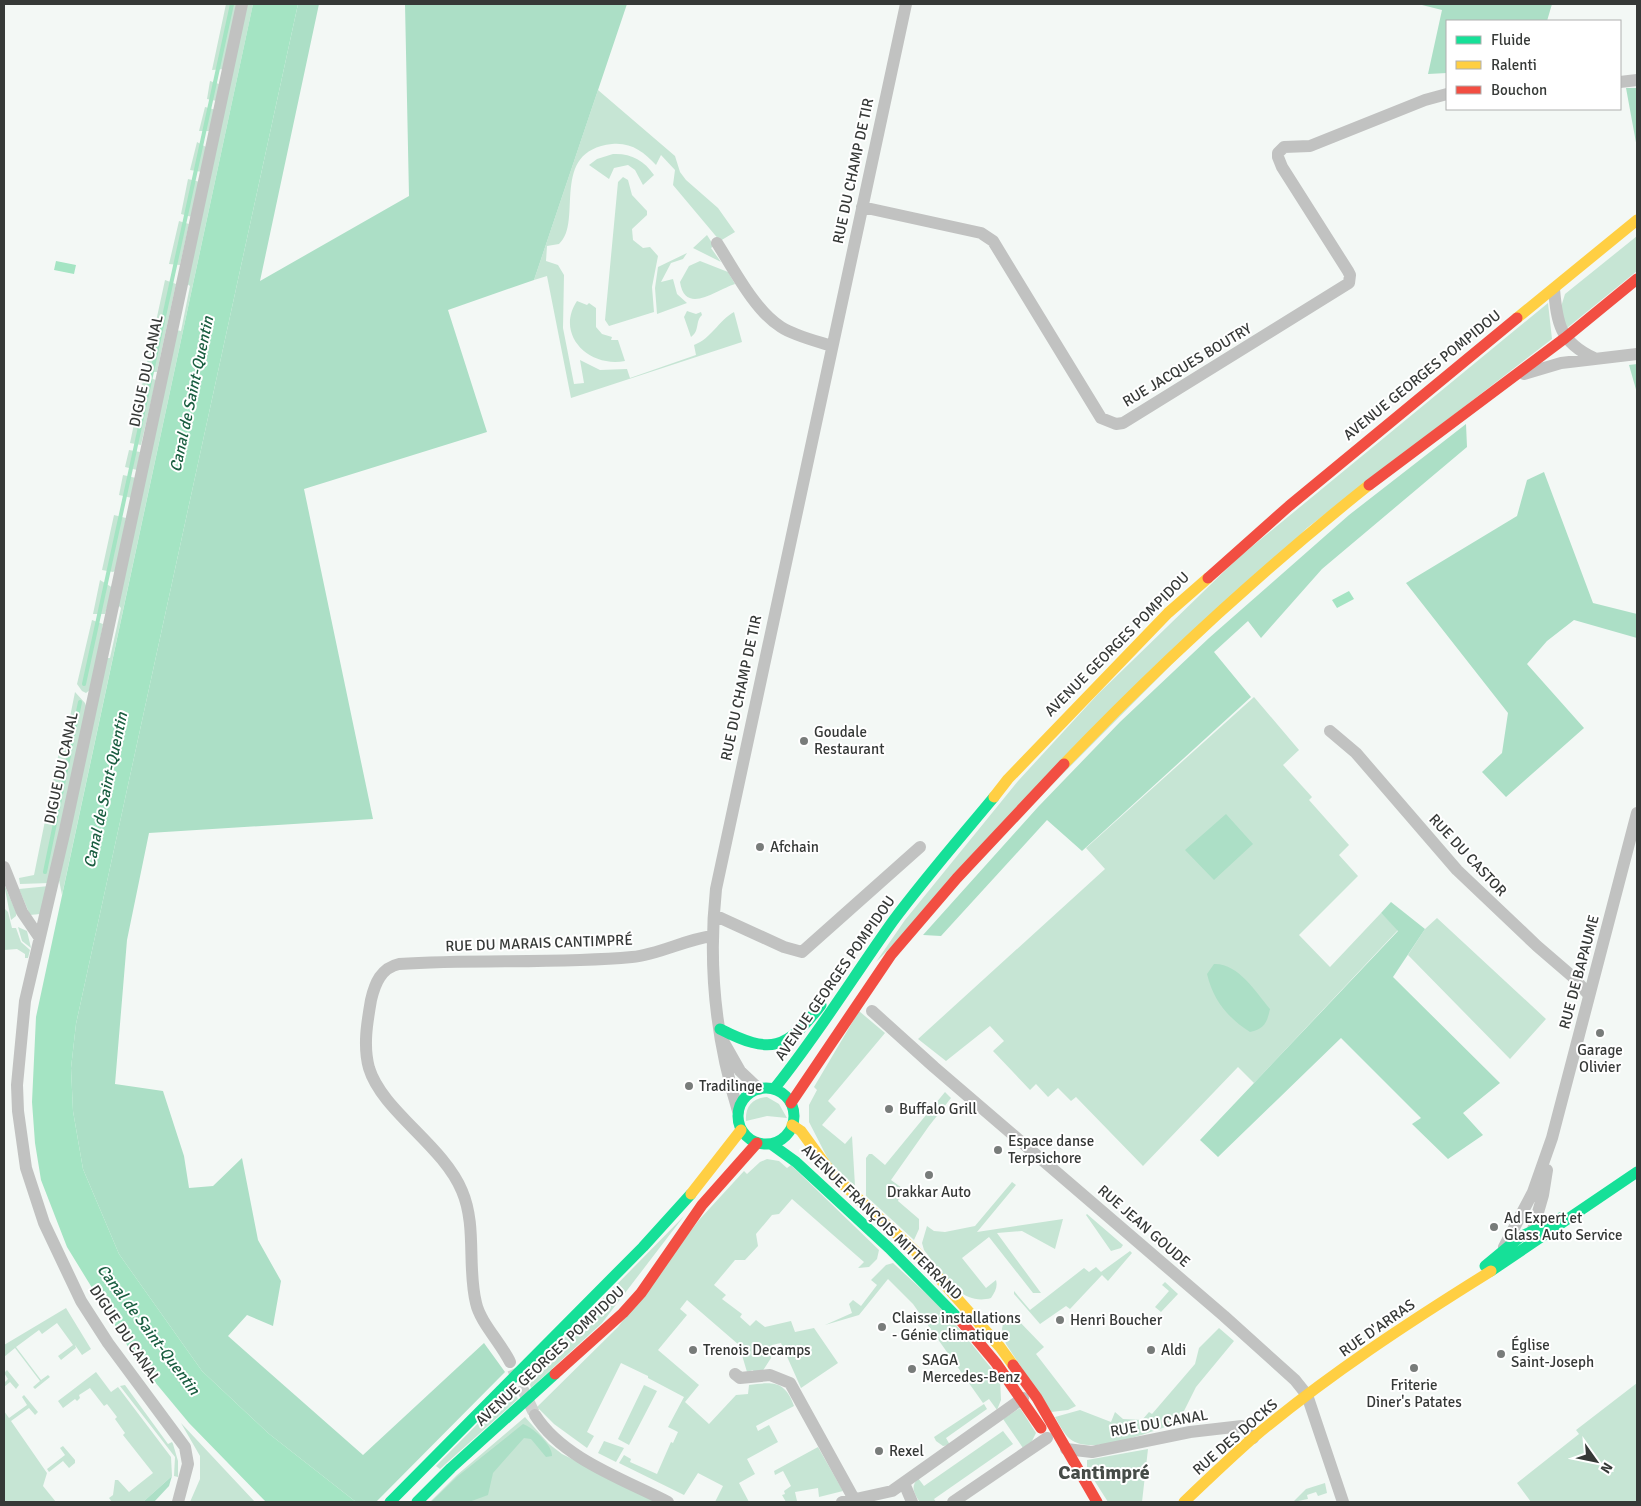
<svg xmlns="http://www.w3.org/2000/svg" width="1641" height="1506" font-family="Signika,sans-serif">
  <rect width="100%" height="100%" fill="#f3f8f5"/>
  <path fill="#c6e5d4" d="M226,4H238L224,69L212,70Z
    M247,4H253L62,895L59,880L106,658H110L121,608L117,604L176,330L181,331L190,286L186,283Z
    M210,81L219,84L217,101L207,99Z
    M598,90L675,156L680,172L686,180L718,208L735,232L720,241L673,185L675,170L661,155L656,165C644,152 631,142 612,144C548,151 584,222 559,244L547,246L546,261L558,265L564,275L563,328L574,384L584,383L580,360L600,370L627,369L630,378L696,355L694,345C712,338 718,321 734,312L742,342L571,398L547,276L534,280Z
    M205,107L216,110L209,131H199Z
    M197,142L206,147L202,172L190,170Z
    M613,154C630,153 644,160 654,175L643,185L635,170L628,165L614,168L609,179L589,165L597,159Z
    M623,177L628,180L632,195L647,211V215L632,229L633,240L643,248L650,247L658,256L652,287L654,312L609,326L605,320L618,182Z
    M188,179L200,182L192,217L181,214Z
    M179,221L189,224L180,265L169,264Z
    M707,235L714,246L711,248L721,262L693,248Z
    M1637,236V271L1567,328L1560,310L1565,294Z
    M687,253L683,259L671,263L661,282L673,279L677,294L687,303L657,314L655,288L658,267Z
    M700,261L728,272L735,284C718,289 685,316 680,282L689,266Z
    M165,280L176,284L157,372H145Z
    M577,301L587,305L589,303L596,308V327L602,334L612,337L611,340H618L625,361C588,368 555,334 577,301Z
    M1548,303L1552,339L1307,528L876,962L905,920L1018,781L1098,694L1238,558Z
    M687,311L696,314L701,312L702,315C695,321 700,331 691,337L684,317Z
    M144,376L156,380L141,445L130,443Z
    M129,450L140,452L137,470L125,467Z
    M123,475L136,478L132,498L119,495Z
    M114,515L126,518L117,570L113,572L102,570Z
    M100,580L113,588L105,614H93Z
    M92,620L103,624L91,689L86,693L82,691L77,684Z
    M75,692L85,703L87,709L50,883L20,884L19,878L34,875L59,752H63Z
    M1254,697L1299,750L1283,765L1312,797L1309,800L1349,845L1339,855L1358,876L1299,935L1330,967L1381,913L1398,930L1254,1083L1238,1067L1143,1166L1076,1097L1071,1101L1058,1088L1048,1097L1036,1084L1030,1090L993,1051L1004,1041L990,1026L946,1061L918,1039L1105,869L1086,848Z
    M4,884L16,912V916L11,920Z
    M49,886L40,914L30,915L19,889Z
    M4,908L8,912L12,928H16L21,942L30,950L28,958H25V954L17,949L4,950Z
    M1437,918L1546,1019L1510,1059L1408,955L1425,929Z
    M18,927L27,931L31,948L22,941Z
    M859,1011L885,1033L828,1101L836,1109L822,1125L845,1144L852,1136L855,1186L830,1163L809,1122V1105L817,1090L814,1087Z
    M945,1092L951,1098L929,1126L891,1180L902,1188L898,1201L919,1219V1229L914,1240L866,1196V1158L869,1154H872L885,1165Z
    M767,1097L779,1104L787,1118L767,1116L746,1121C745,1107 752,1098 767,1097Z
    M767,1159L779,1161L787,1168L791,1165L879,1250L877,1259L869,1267L858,1268L864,1262L792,1199L779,1214L772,1215L756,1234L758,1246L745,1260H735L714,1285L726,1295L722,1299L742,1314L740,1317L750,1326L756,1320L765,1327L791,1321L795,1332L814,1328L838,1363L801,1388L781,1343L772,1345L771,1358L762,1372L754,1373L753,1370L747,1372L739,1345L687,1300L680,1309L687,1315L658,1350L699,1385L685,1402L709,1424L736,1395L748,1394L749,1385C772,1382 785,1380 794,1406L756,1426L758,1431L769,1425L778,1442L747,1459L755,1474L739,1483L749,1502H715L723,1486L698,1473L684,1495L619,1463L624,1455L631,1459L630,1462L657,1474L671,1442L673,1443L678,1432L668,1427L684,1397L648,1378V1376L621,1363L587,1432L594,1436L587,1448L554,1424L537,1407L618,1327L699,1220L744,1171L747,1174L760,1162Z
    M1012,1182L1016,1185L977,1232L1063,1219L1055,1249L1022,1231L997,1233L1041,1293H1033L989,1237L962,1258L986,1288L996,1280C998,1287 995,1292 991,1298C960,1307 940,1271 924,1250L922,1243L927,1226L934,1231L945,1232L975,1226Z
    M1087,1214L1123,1245L1121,1248L1111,1251L1086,1215Z
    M684,1216L602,1323L531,1388L527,1376Z
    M1130,1251L1132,1253L1108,1281L1102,1275L1070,1309L1066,1306L1040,1324L1014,1294V1291L1030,1310L1084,1268L1089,1272L1096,1267L1101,1272Z
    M893,1263L944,1310L1000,1379L1001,1400L997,1410L989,1399L983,1403L913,1304L888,1279L859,1315L825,1325L852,1313L849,1304L853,1300L861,1306L877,1285L871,1280L886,1265Z
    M1165,1282L1178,1294L1161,1312L1155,1307L1169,1291L1162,1285Z
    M66,1308L91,1349L82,1355L75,1345L76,1348L61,1360L58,1356L73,1345L57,1323L42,1334L39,1330L16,1347L41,1380L48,1375L50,1377L35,1389L33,1387L40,1381L15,1348L4,1357V1345Z
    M1009,1315H1013L1044,1347L1036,1354L1076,1406L1068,1410L1051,1412L1006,1344L1002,1329L1004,1318Z
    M1219,1328L1234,1341L1196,1387L1178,1423C1153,1430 1092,1457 1070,1439C1064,1434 1059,1424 1055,1417L1080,1410L1111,1422L1115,1412L1123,1419L1142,1420L1149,1412L1152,1414L1195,1364L1199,1348Z
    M7,1370L19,1385L16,1389L10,1382L4,1387V1383L8,1379L4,1373Z
    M96,1372L111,1392L118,1387L171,1457L172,1476L143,1502H112L109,1498L113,1495L115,1480H118L129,1492L153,1473L123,1435L125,1433L115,1419L117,1417L107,1404L104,1406L90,1388L79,1395L80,1398L77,1401L75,1399L63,1408L58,1401Z
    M1637,1383V1502H1531L1517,1483L1579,1434L1576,1430Z
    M125,1385L168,1444L172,1442L173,1444L178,1461V1477L174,1476L175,1457L120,1386Z
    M644,1385L657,1391L629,1445L618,1439Z
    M512,1389L518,1399L440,1469L436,1466Z
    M24,1395L38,1412L35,1415L29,1408L11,1421L47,1473L43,1486L56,1502H4V1411L9,1418L27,1405L22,1397Z
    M984,1404L987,1409L946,1438L950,1445L943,1446L936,1441L934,1437Z
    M1020,1408L1036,1433L1032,1441L1023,1448L1003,1419Z
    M525,1417L549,1444L562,1454L659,1502H430L457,1475Z
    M181,1423L255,1502H190L200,1479V1456Z
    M1003,1431L1013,1444L934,1499L936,1502L919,1501C913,1491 911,1487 918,1478L924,1486Z
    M604,1441L624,1448L616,1462L598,1453Z
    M63,1446L75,1460V1463L69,1468L63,1461L49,1472L47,1469L65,1455L60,1448Z
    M818,1447L843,1491L819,1497L818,1488L795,1492L797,1501L786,1502L782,1495L785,1494L784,1491L791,1486L783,1471L775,1475L774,1471Z
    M1148,1449L1142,1502H1108L1087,1469V1460Z
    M1325,1483L1327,1493L1318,1496L1316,1492L1307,1495L1308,1499L1293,1502L1306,1489Z"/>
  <path fill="#acdfc6" d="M298,4H319L260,281L409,196L405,4H627L534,280L448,310L487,432L304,489L373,819L149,833L127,940L115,1084L163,1091L184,1156L189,1188L213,1186L242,1158L258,1240L281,1281L273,1326L247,1315L228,1336L363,1455L484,1343L505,1372L376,1502H356L268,1433L202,1371L119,1254L83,1169L73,1111L71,1068L76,1024Z
    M1418,4H1552L1547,21H1447V73L1428,74L1442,10Z
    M1626,88H1637V148Z
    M1637,364V393L1629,365Z
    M1466,424L1467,447L1322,569L1261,638L1248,621L1214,652L1251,697L1082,851L1047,820L941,936L923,935L1038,807L1120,722L1209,638L1349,515Z
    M1544,472L1593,603L1637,614V638L1574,620L1547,641L1527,664L1584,728L1506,797L1482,772L1502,753L1508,713L1406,583L1517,516L1527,480Z
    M1226,814L1253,844L1214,880L1185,850Z
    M1391,902L1425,929L1393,977L1500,1083L1463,1113L1483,1135L1448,1159L1412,1124L1421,1118L1341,1038L1218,1157L1200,1140L1398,931L1381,913Z
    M1214,964C1238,963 1256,992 1270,1009C1267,1023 1264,1029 1250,1032C1228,1018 1213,1000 1207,974Z
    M523,1424C532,1427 553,1445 552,1456L546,1457L531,1439L524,1438L493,1473L488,1495L469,1502H431L458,1476Z
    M172,1476L169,1486L154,1502H143Z"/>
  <path fill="#a4e4c3" d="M253,4H298L76,1024L71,1068L73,1111L83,1169L119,1254L202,1371L268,1433L356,1502H266L189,1423L135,1358L67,1247L41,1180L35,1143L32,1102L36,1017Z
    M56,261L76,265L74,274L54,270Z
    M1349,591L1354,599L1337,608L1332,600Z"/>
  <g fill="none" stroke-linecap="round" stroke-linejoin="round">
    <path stroke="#a4e4c3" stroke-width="4" d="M84,684L232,4
      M45,872L80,702"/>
    <path stroke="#cdd2cf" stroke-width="12" stroke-dasharray="12 6" stroke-linecap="butt" d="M513,1369L535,1415"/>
    <path stroke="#c1c2c1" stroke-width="12" d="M1620,82L1637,80
      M862,207L981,233L993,241L1101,418L1116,424L1123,423L1349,283L1350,275L1348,271L1282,167L1278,157V153L1284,147L1310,146L1425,100L1447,94
      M717,243C733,268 755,311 781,327C795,336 816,341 832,346
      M1554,289C1557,324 1560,342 1594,358
      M1524,374L1561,363L1637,354
      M1330,731L1356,753L1457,870L1537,946L1573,977L1589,995
      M4,867L22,912L39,937
      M714,915L784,947L802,952L920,847
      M872,1011L934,1067L1224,1316L1295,1380L1307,1395L1343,1502
      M723,1041L740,1071L759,1089
      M738,1111C716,1040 708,963 716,889L906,4
      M1532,1233L1543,1195L1547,1170
      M1504,1247L1533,1192L1552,1138L1637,813
      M510,1362C501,1343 480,1322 476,1303C467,1267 477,1226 462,1191C443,1145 382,1111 369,1068C363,1046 367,1023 371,1000C375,983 381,968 399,964C477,959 554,964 632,957C660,954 684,940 712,936
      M735,1374L740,1378L770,1375L790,1383L854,1499
      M535,1415C562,1458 623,1479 668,1502
      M1066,1449L1092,1452L1190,1432L1242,1426L1253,1438
      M904,1483L912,1502
      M178,1502L188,1464L185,1447L108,1343L81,1301L44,1223L26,1168L18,1111L17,1085L25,1001L65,830L242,4
      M842,1502L892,1491L1023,1398
      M953,1502L1047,1438"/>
    <path stroke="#16e098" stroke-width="11" d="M720,1029C771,1055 786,1050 821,1005
      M738 1116a28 28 0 1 1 56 0a28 28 0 1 1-56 0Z
      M774,1089C817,1036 853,977 893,921C925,878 960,838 994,797
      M771,1144L796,1162L889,1248L960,1320
      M1485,1266L1520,1237L1560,1218
      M1491,1271L1637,1172
      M390,1502L643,1247L691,1194
      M417,1502L451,1468L555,1374"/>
    <path stroke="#ffcf43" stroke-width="11" d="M1517,318L1637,220
      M1064,764C1159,665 1261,571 1369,485
      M994,797L1008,779L1168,613L1208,578
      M792,1125L801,1131L833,1175L916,1252L1000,1347L1013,1365
      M691,1194L741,1130
      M1184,1502C1207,1480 1230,1458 1254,1437C1328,1375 1409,1322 1491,1271"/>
    <path stroke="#f24e42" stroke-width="11" d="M1369,485L1565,338L1637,279
      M1208,578L1289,506L1517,318
      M791,1103L891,955L957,878L1064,764
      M960,1320L996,1363L1041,1428
      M1013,1365L1037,1398L1097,1502
      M555,1374L623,1313L641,1293L702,1205L757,1143"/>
  </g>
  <g fill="#787c7a" stroke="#fff" stroke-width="2">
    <circle cx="804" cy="741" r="5"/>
    <circle cx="760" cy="847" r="5"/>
    <circle cx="1600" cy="1033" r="5"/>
    <circle cx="689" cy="1086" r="5"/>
    <circle cx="889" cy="1109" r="5"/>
    <circle cx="998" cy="1150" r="5"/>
    <circle cx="929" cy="1175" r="5"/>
    <circle cx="1494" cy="1227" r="5"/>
    <circle cx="1060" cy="1320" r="5"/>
    <circle cx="882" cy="1327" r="5"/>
    <circle cx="693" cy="1350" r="5"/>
    <circle cx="1151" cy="1350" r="5"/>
    <circle cx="1501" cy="1354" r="5"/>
    <circle cx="1414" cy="1368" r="5"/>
    <circle cx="912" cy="1369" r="5"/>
    <circle cx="879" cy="1451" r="5"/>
  </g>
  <g text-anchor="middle" stroke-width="4" stroke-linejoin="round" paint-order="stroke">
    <g font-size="15" fill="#363937" stroke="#fff">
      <text transform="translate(853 171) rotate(-78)" y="5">RUE DU CHAMP DE TIR</text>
      <text transform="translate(1187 365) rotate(-31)" y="5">RUE JACQUES BOUTRY</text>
      <text transform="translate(146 371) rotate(-78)" y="5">DIGUE DU CANAL</text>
      <text transform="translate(1422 375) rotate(-39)" y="5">AVENUE GEORGES POMPIDOU</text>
      <text transform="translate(1117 644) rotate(-45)" y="5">AVENUE GEORGES POMPIDOU</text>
      <text transform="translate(741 688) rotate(-78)" y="5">RUE DU CHAMP DE TIR</text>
      <text transform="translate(61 768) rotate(-78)" y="5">DIGUE DU CANAL</text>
      <text transform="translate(1468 855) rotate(47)" y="5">RUE DU CASTOR</text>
      <text transform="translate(539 943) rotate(-2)" y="5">RUE DU MARAIS CANTIMPRÉ</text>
      <text transform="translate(1579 972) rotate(-75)" y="5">RUE DE BAPAUME</text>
      <text transform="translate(835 978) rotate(-55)" y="5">AVENUE GEORGES POMPIDOU</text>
      <text transform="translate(882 1222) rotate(44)" y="5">AVENUE FRANÇOIS MITTERRAND</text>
      <text transform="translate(1144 1226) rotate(41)" y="5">RUE JEAN GOUDE</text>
      <text transform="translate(1377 1328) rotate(-35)" y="5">RUE D'ARRAS</text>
      <text transform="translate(125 1334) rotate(56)" y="5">DIGUE DU CANAL</text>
      <text transform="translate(550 1356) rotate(-43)" y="5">AVENUE GEORGES POMPIDOU</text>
      <text transform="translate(1159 1423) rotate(-10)" y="5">RUE DU CANAL</text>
      <text transform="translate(1235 1437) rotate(-41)" y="5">RUE DES DOCKS</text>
    </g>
    <g font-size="15" fill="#363937" stroke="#fff" text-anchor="start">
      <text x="814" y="737">Goudale<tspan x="814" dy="17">Restaurant</tspan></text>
      <text x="770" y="852">Afchain</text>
      <text x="1600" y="1055" text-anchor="middle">Garage<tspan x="1600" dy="17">Olivier</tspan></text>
      <text x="699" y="1091">Tradilinge</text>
      <text x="899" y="1114">Buffalo Grill</text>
      <text x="1008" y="1146">Espace danse<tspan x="1008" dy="17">Terpsichore</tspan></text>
      <text x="929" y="1197" text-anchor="middle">Drakkar Auto</text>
      <text x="1504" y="1223">Ad Expert et<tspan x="1504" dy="17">Glass Auto Service</tspan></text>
      <text x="892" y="1323">Claisse installations<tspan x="892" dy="17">- Génie climatique</tspan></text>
      <text x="1070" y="1325">Henri Boucher</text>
      <text x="1511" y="1350">Église<tspan x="1511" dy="17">Saint-Joseph</tspan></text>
      <text x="703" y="1355">Trenois Decamps</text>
      <text x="1161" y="1355">Aldi</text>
      <text x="922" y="1365">SAGA<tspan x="922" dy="17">Mercedes-Benz</tspan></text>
      <text x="1414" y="1390" text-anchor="middle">Friterie<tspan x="1414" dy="17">Diner's Patates</tspan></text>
      <text x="889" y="1456">Rexel</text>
    </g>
    <g font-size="16" font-style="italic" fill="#1b5e41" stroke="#fff">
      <text transform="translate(191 394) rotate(-78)" y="6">Canal de Saint-Quentin</text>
      <text transform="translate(105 790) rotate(-78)" y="6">Canal de Saint-Quentin</text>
      <text transform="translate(149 1329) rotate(53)" y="6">Canal de Saint-Quentin</text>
    </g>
    <g font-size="20" font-weight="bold" fill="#464c48" stroke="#fff">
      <text x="1104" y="1479">Cantimpré</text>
    </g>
  </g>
  <rect width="1641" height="1506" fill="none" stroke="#363937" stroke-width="10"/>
  <rect x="1446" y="20" width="175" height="90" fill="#ffffff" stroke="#afb0af"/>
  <rect x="1456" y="36" width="25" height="8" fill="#16e098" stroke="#afb0af"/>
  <text x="1491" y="45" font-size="15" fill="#363937">Fluide</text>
  <rect x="1456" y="61" width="25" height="8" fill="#ffcf43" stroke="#afb0af"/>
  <text x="1491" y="70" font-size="15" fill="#363937">Ralenti</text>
  <rect x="1456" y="86" width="25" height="8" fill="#f24e42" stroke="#afb0af"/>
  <text x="1491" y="95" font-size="15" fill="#363937">Bouchon</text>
  <g transform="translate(1596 1461) rotate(123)" stroke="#ffffff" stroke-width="4" paint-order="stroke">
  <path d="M0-4L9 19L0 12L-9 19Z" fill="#363937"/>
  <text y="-8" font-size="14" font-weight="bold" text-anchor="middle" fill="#363937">N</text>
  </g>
</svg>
